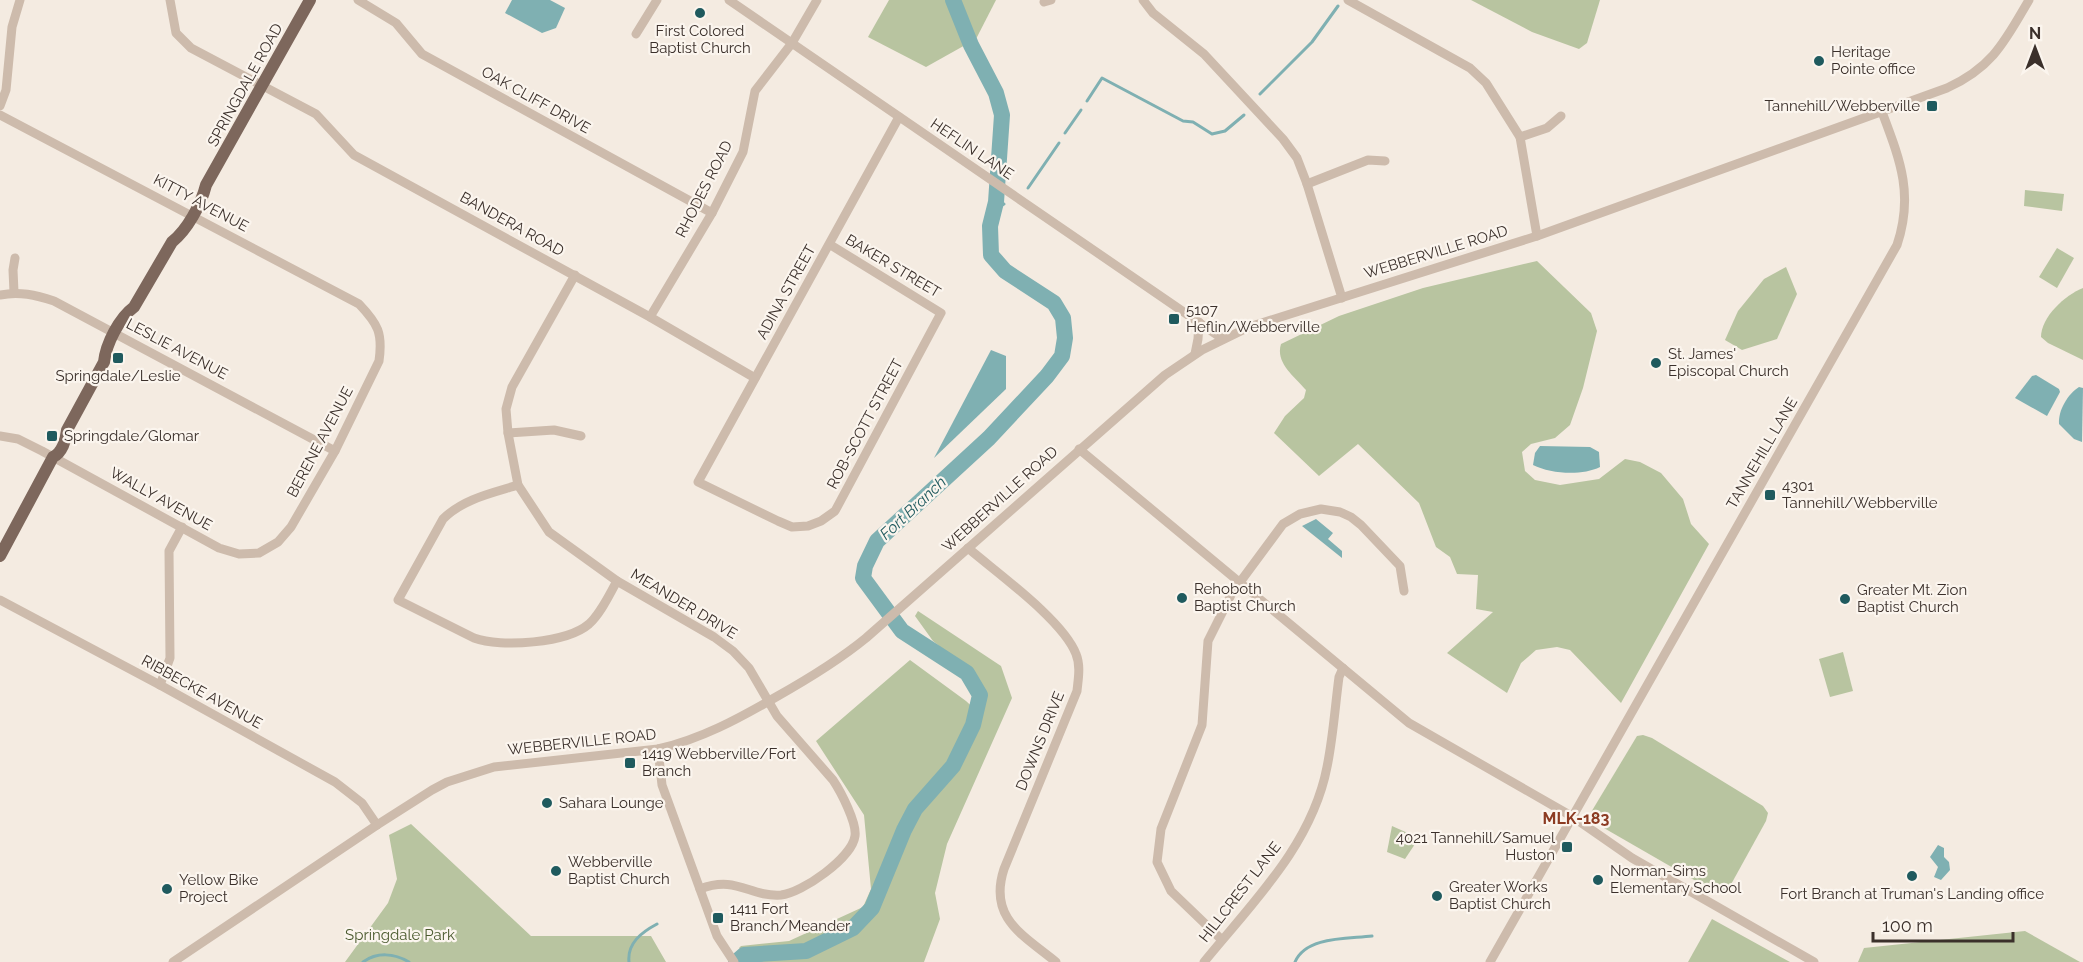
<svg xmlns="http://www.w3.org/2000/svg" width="2083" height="962" font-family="Raleway,sans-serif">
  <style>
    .green { fill: #b8c4a0 }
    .water { fill: #7fb0b2 }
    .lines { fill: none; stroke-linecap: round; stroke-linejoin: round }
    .stream { stroke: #7fb0b2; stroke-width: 3 }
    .river { stroke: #7fb0b2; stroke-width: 16 }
    .minor { stroke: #cdbbac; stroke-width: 9 }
    .major { stroke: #7d675c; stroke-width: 12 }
    .poi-dot { fill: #1f5a5e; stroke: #fbf5ee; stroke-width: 2 }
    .labels { text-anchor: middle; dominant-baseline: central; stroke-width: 4.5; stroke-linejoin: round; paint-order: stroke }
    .poi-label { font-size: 15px; fill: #3b302b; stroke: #fbf5ee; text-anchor: start }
    .street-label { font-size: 15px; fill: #3b302b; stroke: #fbf5ee }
    .park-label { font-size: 15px; fill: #4a5a2e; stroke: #fbf5ee }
    .water-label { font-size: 16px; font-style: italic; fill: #1f5a5e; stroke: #fbf5ee }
    .neighbourhood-label { font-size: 16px; font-weight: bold; fill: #8c3b22; stroke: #fbf5ee }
  </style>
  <rect width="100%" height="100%" fill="#f4ebe1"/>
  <!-- green -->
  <g class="green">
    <polygon points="889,0 996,0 976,39 926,67 868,37"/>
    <polygon points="1471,0 1600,0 1587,43 1579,49 1532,32"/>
    <polygon points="2025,190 2064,194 2062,211 2024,206"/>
    <polygon points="2057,248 2074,258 2057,288 2039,277"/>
    <path d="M1537,261l54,52 6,18 -14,57 -13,37 -15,13 -24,6 -9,8 3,19 10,9 25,5 39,-6 26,-20 15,3 21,11 22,26 8,25 18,20 -88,159 -51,-53 -13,-3 -21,3 -15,13 -14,30 -60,-40 46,-41 -17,-3 2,-34 -21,-1 -7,-17 -14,-10 -17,-44 -61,-59 -39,32 -45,-43 11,-17 19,-18 2,-8c-11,-13 -31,-27 -25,-46l58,-28 84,-28z"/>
    <polygon points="1786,267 1797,294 1777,339 1742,350 1725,340 1738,311 1764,279"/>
    <path d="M2083,288v72l-35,-17 -7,-6c0,-20 24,-42 42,-49z"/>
    <polygon points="918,611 1001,666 1012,698 947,844 935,893 940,919 924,962 750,962 739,948 741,946 789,941 863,907 871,889 864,815 816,741 910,660 966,701 980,714 984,694 972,673 933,641 915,616"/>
    <polygon points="1843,652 1853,691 1830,697 1819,659"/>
    <polygon points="1643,735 1652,738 1763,806 1768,813 1766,821 1729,888 1722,893 1715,892 1590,820 1590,814 1637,736"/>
    <polygon points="411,824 531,936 651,936 666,962 345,962 388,903 397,879 389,835"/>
    <polygon points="1392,826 1419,838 1405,859 1387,852"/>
    <polygon points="1712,919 1790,962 1688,962"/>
    <polygon points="2025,931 2080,962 1858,962 1864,948"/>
  </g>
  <!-- water -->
  <g class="water">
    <polygon points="512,0 550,0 565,8 556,28 542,33 505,13"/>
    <polygon points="991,350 1006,356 1006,389 934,458"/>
    <polygon points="2036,375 2059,389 2060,392 2047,416 2015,398 2032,376"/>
    <path d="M2079,387l4,1 -1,54 -8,-3 -15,-15c-1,-14 9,-30 20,-37z"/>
    <path d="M1540,446l50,1 9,5 1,15c-18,9 -49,7 -67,-2l2,-12z"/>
    <polygon points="1316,519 1333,533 1328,539 1342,551 1342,558 1302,526"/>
    <polygon points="1938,845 1944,848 1944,857 1949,862 1950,870 1941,880 1934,877 1938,867 1930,857"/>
  </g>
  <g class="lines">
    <!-- stream -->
    <g class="stream">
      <polyline points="1260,94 1312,42 1338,6"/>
      <polyline points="1087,101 1102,78 1183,121 1193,122 1212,134 1225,131 1244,115"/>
      <polyline points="1065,133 1081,110"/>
      <polyline points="1028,188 1059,143"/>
      <polyline points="994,210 1004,204"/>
      <path d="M363,962c14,-10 31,-9 46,0"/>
      <path d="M629,962c-2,-19 13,-30 28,-38"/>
      <path d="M1295,962c11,-26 53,-23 77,-26"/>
    </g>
    <!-- river -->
    <polyline class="river" points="736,962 744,955 806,951 853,928 872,908 904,830 915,809 953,766 973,725 980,695 967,673 902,631 863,578 865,566 877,541 989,438 1047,376 1062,356 1065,338 1063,318 1054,303 1005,271 991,255 990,226 996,202 1002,115 996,93 971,45 953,0"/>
    <!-- minor -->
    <g class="minor">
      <polyline points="170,0 176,33 191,48 316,114 354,155 650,317 755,378"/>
      <polyline points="358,0 396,23 422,54 712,213"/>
      <polyline points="729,0 1223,339"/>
      <polyline points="1143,0 1153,13 1204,54 1283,139 1297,158 1307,184 1342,298"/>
      <polyline points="1348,0 1470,68 1486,83 1520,137 1537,236"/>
      <polyline points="1044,2 1051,0"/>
      <polyline points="636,34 657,0"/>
      <polyline points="0,106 6,90 12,27 20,0"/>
      <path d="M0,115l359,189c19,20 24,29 20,57l-44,90 -44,76 -13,15 -19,11 -20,1 -20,-6 -177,-97 -24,-12 -18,-3"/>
      <polyline points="1520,137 1547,128 1561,116"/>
      <polyline points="1307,184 1368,160 1385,161"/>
      <polyline points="829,244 941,313 835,511 821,521 808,526 792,527 778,521 698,482 899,117"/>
      <path d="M575,275l-63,112 -6,22 2,24 10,52 31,47 68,49 97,56 19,14 16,17 28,48 56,64c8,12 24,43 22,56 -3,22 -53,57 -74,59 -32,2 -44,-20 -81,-6"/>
      <polyline points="14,292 13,270 15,258"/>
      <path d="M0,295c19,-4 36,0 54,6l281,150"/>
      <polyline points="650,317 712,213 743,152 755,91 792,43 817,0"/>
      <polyline points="1195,354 1198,339 1199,322"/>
      <polyline points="508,433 554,430 581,436"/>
      <polyline points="1079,449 1409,723 1573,817 1632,858 1814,962"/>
      <path d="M518,485c-26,8 -55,14 -75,34l-45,81 76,38c27,10 93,5 115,-14 12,-11 20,-29 28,-43"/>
      <path d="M968,548c29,25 95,72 108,106 5,12 2,26 1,37l-73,178c-16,49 19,66 52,93"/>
      <polyline points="0,600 160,685 335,782 362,803 377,825"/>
      <polyline points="160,685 170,658 169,551 182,527"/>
      <polyline points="658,749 662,785 717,936 734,962"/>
      <polyline points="1222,940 1171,891 1157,862 1161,829 1202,725 1208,641 1232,593 1283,524 1300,514 1321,509 1340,512 1351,517 1361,525 1400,566 1404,591"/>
      <path d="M173,962l204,-137 55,-35 15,-8 47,-15 164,-18c43,-10 80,-30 118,-52 32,-18 62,-36 90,-59l299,-263 37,-25 47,-23 288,-91 410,-148c46,-21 58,-47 82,-88"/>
      <path d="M1204,962c48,-59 108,-117 123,-195 6,-29 8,-60 12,-90l4,-9"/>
      <path d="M1490,962l407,-717c17,-51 3,-85 -15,-133"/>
    </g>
    <!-- major -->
    <path class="major" d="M0,556l53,-99c9,-4 13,-17 14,-27l37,-68c2,-18 15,-44 30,-55l38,-65c15,-12 29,-37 34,-57l104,-185"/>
  </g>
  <!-- markers -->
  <g class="poi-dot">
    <circle cx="700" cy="13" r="6"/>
    <circle cx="1819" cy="61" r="6"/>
    <rect x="1926" y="100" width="12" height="12" rx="3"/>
    <rect x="1168" y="313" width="12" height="12" rx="3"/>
    <rect x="112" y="352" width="12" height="12" rx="3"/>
    <circle cx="1656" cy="363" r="6"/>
    <rect x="46" y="430" width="12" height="12" rx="3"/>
    <rect x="1764" y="489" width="12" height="12" rx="3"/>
    <circle cx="1182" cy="598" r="6"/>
    <circle cx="1845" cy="599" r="6"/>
    <rect x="624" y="757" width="12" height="12" rx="3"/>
    <circle cx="547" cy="803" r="6"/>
    <rect x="1561" y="841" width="12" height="12" rx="3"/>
    <circle cx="556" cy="871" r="6"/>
    <circle cx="1912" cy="876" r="6"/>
    <circle cx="1598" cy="880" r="6"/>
    <circle cx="167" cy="889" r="6"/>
    <circle cx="1437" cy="896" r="6"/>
    <rect x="712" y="912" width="12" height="12" rx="3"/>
  </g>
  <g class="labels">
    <!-- poi labels -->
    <g class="poi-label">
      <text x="700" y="31" text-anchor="middle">First Colored<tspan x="700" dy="17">Baptist Church</tspan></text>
      <text x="1831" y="52">Heritage<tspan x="1831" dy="17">Pointe office</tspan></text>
      <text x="1920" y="106" text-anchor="end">Tannehill/Webberville</text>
      <text x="1186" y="310">5107<tspan x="1186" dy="17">Heflin/Webberville</tspan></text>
      <text x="1668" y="354">St. James'<tspan x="1668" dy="17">Episcopal Church</tspan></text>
      <text x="118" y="376" text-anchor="middle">Springdale/Leslie</text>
      <text x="64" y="436">Springdale/Glomar</text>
      <text x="1782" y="486">4301<tspan x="1782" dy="17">Tannehill/Webberville</tspan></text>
      <text x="1194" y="589">Rehoboth<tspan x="1194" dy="17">Baptist Church</tspan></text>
      <text x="1857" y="590">Greater Mt. Zion<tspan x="1857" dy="17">Baptist Church</tspan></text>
      <text x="642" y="754">1419 Webberville/Fort<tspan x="642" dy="17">Branch</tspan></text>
      <text x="559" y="803">Sahara Lounge</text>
      <text x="1555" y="838" text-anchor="end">4021 Tannehill/Samuel<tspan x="1555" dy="17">Huston</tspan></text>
      <text x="568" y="862">Webberville<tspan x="568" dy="17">Baptist Church</tspan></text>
      <text x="1610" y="871">Norman-Sims<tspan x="1610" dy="17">Elementary School</tspan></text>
      <text x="179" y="880">Yellow Bike<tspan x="179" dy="17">Project</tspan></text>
      <text x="1449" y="887">Greater Works<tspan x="1449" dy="17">Baptist Church</tspan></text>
      <text x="1912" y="894" text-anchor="middle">Fort Branch at Truman's Landing office</text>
      <text x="730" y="909">1411 Fort<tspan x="730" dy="17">Branch/Meander</tspan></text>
    </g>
    <!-- street labels -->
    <g class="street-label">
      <text transform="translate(245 85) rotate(-61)">SPRINGDALE ROAD</text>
      <text transform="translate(536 100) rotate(29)">OAK CLIFF DRIVE</text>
      <text transform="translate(972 149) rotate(34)">HEFLIN LANE</text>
      <text transform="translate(704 189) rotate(-63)">RHODES ROAD</text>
      <text transform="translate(201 203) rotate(28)">KITTY AVENUE</text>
      <text transform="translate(512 224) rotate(29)">BANDERA ROAD</text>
      <text transform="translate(1436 252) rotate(-17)">WEBBERVILLE ROAD</text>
      <text transform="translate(893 266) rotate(31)">BAKER STREET</text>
      <text transform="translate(786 292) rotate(-61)">ADINA STREET</text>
      <text transform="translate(177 349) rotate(28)">LESLIE AVENUE</text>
      <text transform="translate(865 424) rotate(-62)">ROB-SCOTT STREET</text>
      <text transform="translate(320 442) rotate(-62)">BERENE AVENUE</text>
      <text transform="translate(1762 453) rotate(-60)">TANNEHILL LANE</text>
      <text transform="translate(161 499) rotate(29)">WALLY AVENUE</text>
      <text transform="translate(1000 499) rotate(-42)">WEBBERVILLE ROAD</text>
      <text transform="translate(684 604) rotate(31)">MEANDER DRIVE</text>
      <text transform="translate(202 692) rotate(29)">RIBBECKE AVENUE</text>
      <text transform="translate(1040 741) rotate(-68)">DOWNS DRIVE</text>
      <text transform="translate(582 742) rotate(-6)">WEBBERVILLE ROAD</text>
      <text transform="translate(1240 892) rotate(-52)">HILLCREST LANE</text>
    </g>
    <!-- park labels -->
    <g class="park-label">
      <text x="400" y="935">Springdale Park</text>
    </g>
    <!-- water labels -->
    <g class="water-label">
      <text transform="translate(913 508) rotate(-43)">Fort Branch</text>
    </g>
    <!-- neighbourhood labels -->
    <g class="neighbourhood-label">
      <text x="1576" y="818">MLK-183</text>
    </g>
  </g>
  <!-- north arrow -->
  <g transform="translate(2035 48)" stroke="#fbf5ee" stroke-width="4.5" paint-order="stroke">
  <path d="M0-4.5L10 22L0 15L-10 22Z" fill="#3b302b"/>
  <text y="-9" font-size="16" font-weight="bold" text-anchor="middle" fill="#3b302b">N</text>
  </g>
  <!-- scale -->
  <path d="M1873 932v9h140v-9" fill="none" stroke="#3b302b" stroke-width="3"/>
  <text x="1882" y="932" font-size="18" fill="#3b302b" stroke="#fbf5ee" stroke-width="4.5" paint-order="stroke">100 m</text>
</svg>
